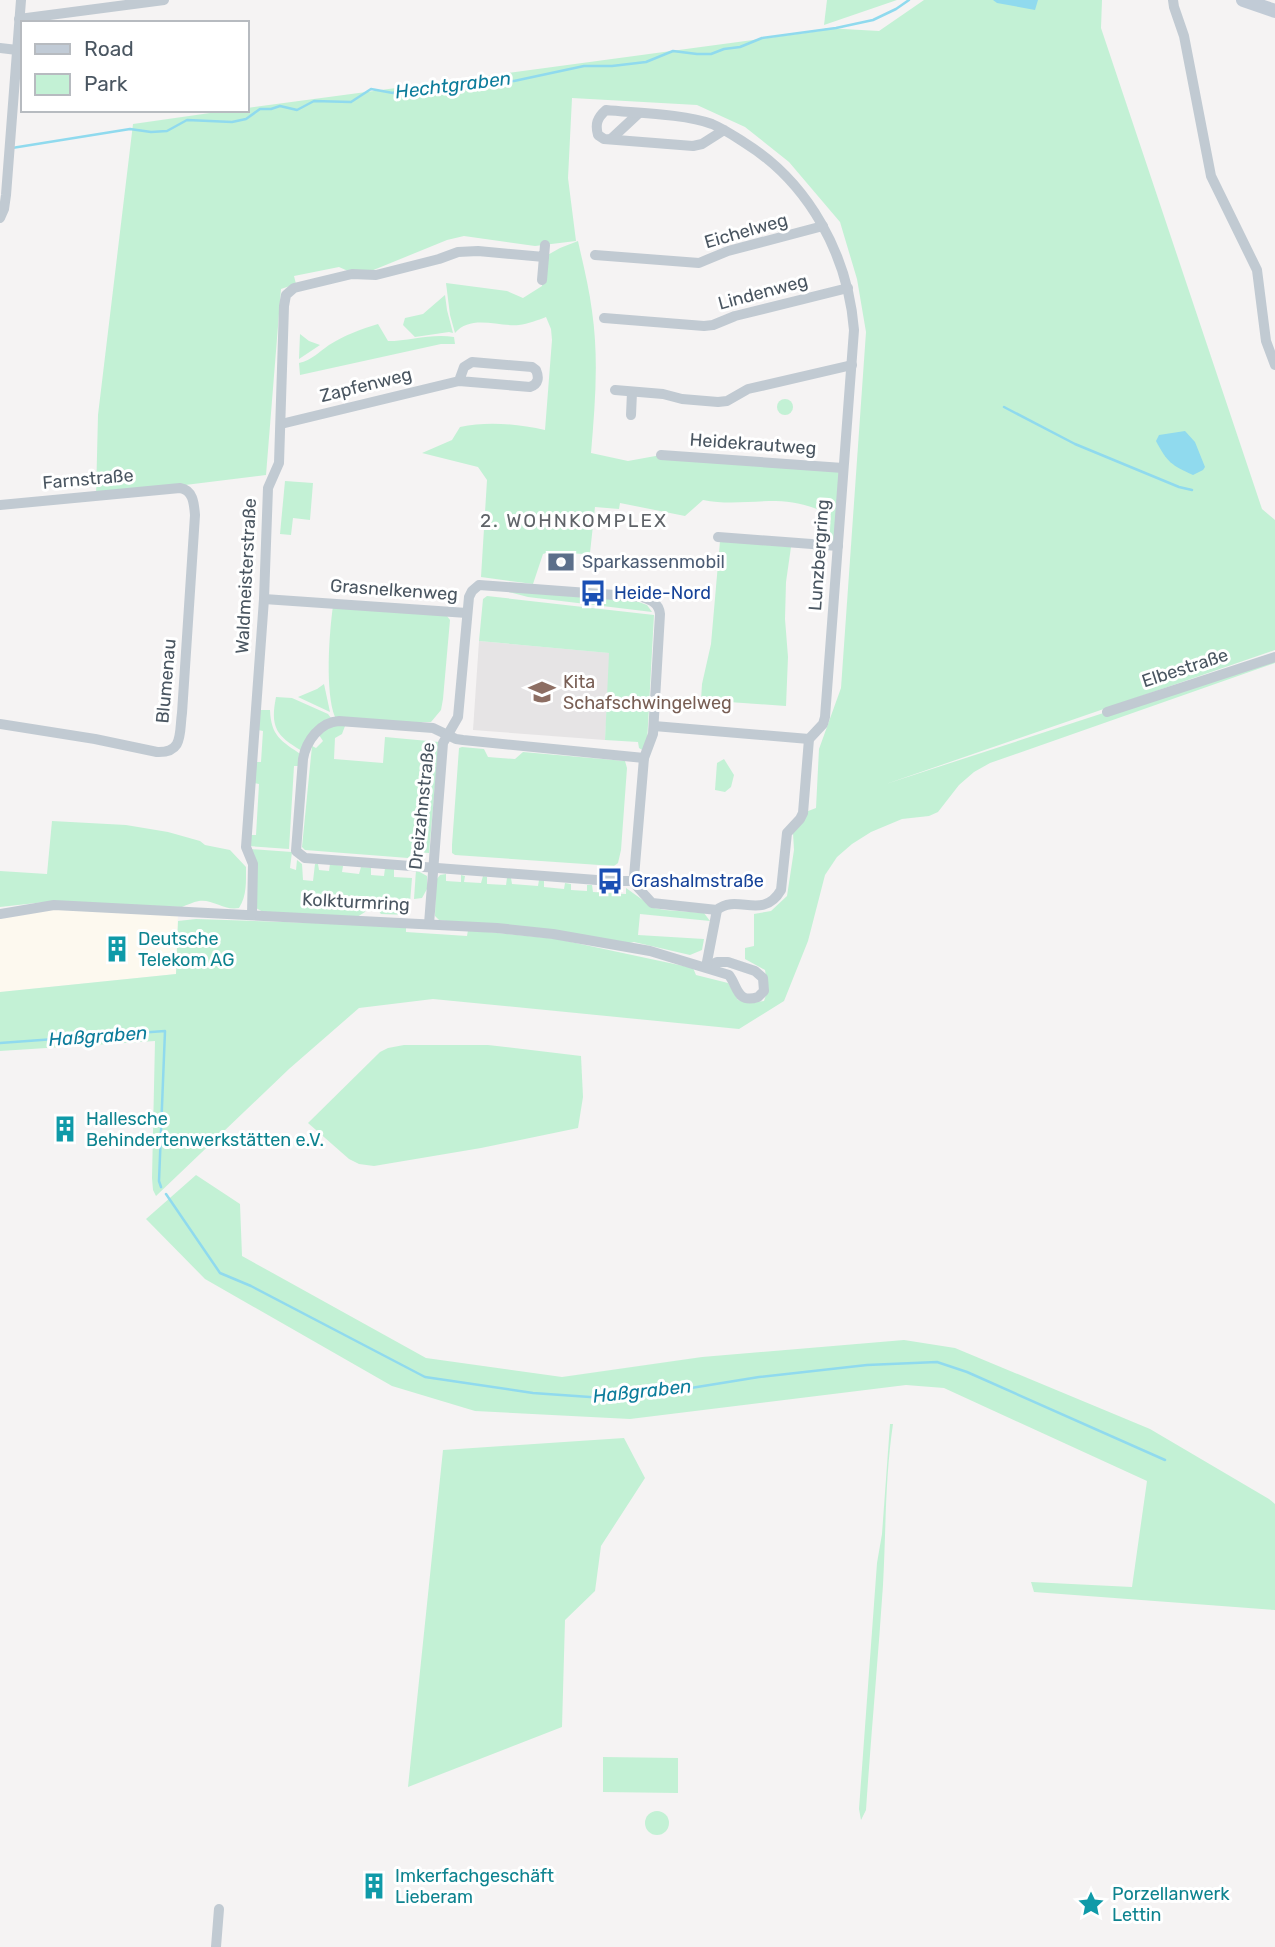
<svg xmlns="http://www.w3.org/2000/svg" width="1275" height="1947" font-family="Rubik,sans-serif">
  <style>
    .commercial { fill: #fdf9ef }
    .education { fill: #e6e4e5 }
    .green { fill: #c3f1d5 }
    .water { fill: #90daee }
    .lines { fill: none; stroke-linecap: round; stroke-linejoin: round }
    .stream { stroke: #90daee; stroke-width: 2.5 }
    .minor { stroke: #c1cad2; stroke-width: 10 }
    .secondary { stroke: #c1cbd6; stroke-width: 14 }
    .labels { text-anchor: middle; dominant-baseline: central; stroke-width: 6; stroke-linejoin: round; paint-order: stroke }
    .street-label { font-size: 18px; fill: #4a5661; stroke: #fff }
    .service-label { font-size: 18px; fill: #4e5e75; stroke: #fff; text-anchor: start }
    .transit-label { font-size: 18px; fill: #164399; stroke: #fff; text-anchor: start }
    .education-label { font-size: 18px; fill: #785e54; stroke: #fff; text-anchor: start }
    .culture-label { font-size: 18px; fill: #0d838f; stroke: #fff; text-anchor: start }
    .water-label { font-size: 19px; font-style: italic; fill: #0c7c9b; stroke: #fff }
    .neighbourhood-label { font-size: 19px; letter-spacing: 2px; fill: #5f6368; stroke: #fff }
  </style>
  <rect width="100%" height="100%" fill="#f5f3f3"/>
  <!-- commercial -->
  <polygon class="commercial" points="54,906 178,912 176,974 0,992 0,914"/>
  <!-- education -->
  <polygon class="education" points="479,641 610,653 605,740 473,730"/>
  <!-- green -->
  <g class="green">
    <polygon points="827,0 897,0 824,25"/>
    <polygon points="924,0 1102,0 1101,28 1262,509 1275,520 1275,650 886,784 1275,657 1275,663 990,763 974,772 959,785 938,812 929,816 902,819 871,832 852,844 837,857 825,875 808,941 784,1001 739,1029 433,999 359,1008 289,1069 156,1196 153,1190 152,1178 155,1041 0,1051 0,992 176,974 178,921 196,919 406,926 406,932 467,936 468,930 557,939 693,968 696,975 728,983 738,1000 751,1003 764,1001 768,989 765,970 745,959 745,948 754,946 754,914 771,911 787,896 794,850 793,833 803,813 816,808 819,749 841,688 866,332 857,279 840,222 789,162 745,127 697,105 572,98 568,178 576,241 535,246 464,236 447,240 371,271 348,271 339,267 294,276 296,284 281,289 266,475 96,496 98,415 133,124 231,110 247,110 247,108 820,31 826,28 879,31"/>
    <path d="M578,241c5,23 11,46 14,70 7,48 3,94 -1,142l37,8 33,-6 182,13 -5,78h-9l2,-31c-17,-8 -36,-14 -55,-14 -25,0 -48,4 -73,-1l-18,16 -65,-13 -1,6 -24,-2 -6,55 -5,-1v-7l-35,-2 -6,2 -10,30 -52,-7 6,-97 -9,-13 -56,-14 30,-13 8,-13c28,-6 57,-3 85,3l7,-90 -1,-11 -5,-12c-8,3 -18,7 -27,8 -21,2 -48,-11 -64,8l-5,-18 -4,-32 61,8 16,7 19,-12 2,-29 16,-9z"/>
    <polygon points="445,295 447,310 453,333 449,332 415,337 403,325 405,318 423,314"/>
    <path d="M378,324l10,17c21,0 45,-8 66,-4l1,7h-14l-141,31 -1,-12c13,-3 20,-11 30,-18 16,-10 32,-16 49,-21z"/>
    <polygon points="300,334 309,341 320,345 299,359"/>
    <circle cx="785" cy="407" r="8"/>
    <polygon points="285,481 313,483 310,520 293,518 291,535 280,534"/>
    <polygon points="720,541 791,547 786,582 785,619 788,657 786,706 701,700 702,684 711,644"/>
    <polygon points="505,591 636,601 647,605 652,612 528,597"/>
    <polygon points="487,596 654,615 647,743 644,751 639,748 638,742 605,740 609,653 479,641 483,599"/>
    <path d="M333,606l114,10 3,4 -7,79 -2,11 -10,12h-9l-1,2 -86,-7c-10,-25 -6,-83 -2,-111z"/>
    <polygon points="324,684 330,712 298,697 317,689"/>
    <path d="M276,697l16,1 36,16 3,4 -29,33c-26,-15 -32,-24 -26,-54z"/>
    <path d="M259,710h11c1,26 11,31 32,45l-2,11h-6l-5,83 -40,-3 1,-11h6l3,-51 -5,-1 2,-21h5l2,-31 -5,-1z"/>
    <polygon points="330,725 345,726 342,734 335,738 334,759 383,763 385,737 439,742 429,853 416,852 408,858 305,850 302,847 312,746 316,748 323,741 319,735"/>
    <polygon points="462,747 484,749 488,757 515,759 523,752 625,761 627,768 621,850 618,863 614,866 455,855 452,853 452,845 459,748"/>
    <polygon points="724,759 734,775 731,787 725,792 715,790 717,763"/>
    <path d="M52,821l74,4 42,7 32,9 5,4 25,5 16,17c0,14 1,29 -7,41 -15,3 -26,-9 -40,-7 -6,1 -12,4 -17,6l-137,-5 -45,5v-36l47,3z"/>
    <polygon points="250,849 292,852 290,868 296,870 297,860 302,864 303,880 313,881 315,864 318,864 319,870 329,871 330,864 343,866 342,872 359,874 361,867 371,868 371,875 384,876 385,868 394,869 394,877 412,878 409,915 381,914 376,908 375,903 368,902 365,912 357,917 263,912 256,908"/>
    <polygon points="416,870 427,876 427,889 422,898 414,899"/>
    <polygon points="446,874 446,881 461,882 461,875 465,876 464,882 481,883 483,876 487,877 487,884 506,885 507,878 511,878 512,884 538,886 539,880 544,880 544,887 564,889 565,883 571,884 571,890 587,891 587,885 592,885 593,892 626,894 626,888 654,908 665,910 704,913 710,921 640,914 638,935 704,939 702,950 690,955 634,942 625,944 439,920 435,916 436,880 440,875"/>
    <polygon points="404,1045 488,1045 581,1056 583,1097 578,1128 481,1148 374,1166 359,1164 349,1159 308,1123 380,1052 388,1048"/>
    <polygon points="196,1175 240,1204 242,1256 426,1358 562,1377 702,1357 904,1340 955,1348 1150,1429 1269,1499 1275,1504 1275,1610 1034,1592 1031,1582 1132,1587 1147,1481 944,1388 906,1385 630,1419 475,1411 392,1386 205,1279 146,1219"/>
    <path d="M890,1424h3c-8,54 -7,107 -10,161 -5,75 -12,150 -17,225l-5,10 -2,-11 18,-246 5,-29z"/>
    <polygon points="624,1438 645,1478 601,1546 595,1591 565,1620 562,1727 408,1787 443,1450"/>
    <polygon points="603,1757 678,1758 678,1793 603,1792"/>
    <circle cx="657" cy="1823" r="12"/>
  </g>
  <!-- water -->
  <g class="water">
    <polygon points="993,0 1038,0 1035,10 997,3"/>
    <path d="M1185,431l10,11 10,25 -2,3 -10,5c-22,-10 -26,-13 -37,-34l3,-6z"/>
  </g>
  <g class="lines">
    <!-- stream -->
    <g class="stream">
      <polyline points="12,148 130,129 151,132 167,131 187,120 232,122 246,119 260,109 271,109 280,106 297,110 314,101 351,102 371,89 393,93 409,88 431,89 439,83 451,87 462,87 478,81 514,81 584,66 612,66 646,62 673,51 697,54 711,54 724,49 740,47 762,38 836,28 873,20 896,9 909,0"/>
      <polyline points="1004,407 1075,444 1179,487 1192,490"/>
      <polyline points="0,1043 165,1031 159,1181 161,1187"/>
      <polyline points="166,1194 220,1273 251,1286 425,1377 533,1393 604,1398 660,1393 759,1377 867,1365 937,1362 967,1372 1165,1460"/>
    </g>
    <!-- minor -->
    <g class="minor">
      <polyline points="1173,0 1174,7 1184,36 1211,176 1257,270 1266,341 1275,365"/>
      <polyline points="19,19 164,0"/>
      <polyline points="0,48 17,50"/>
      <polyline points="611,139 639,113"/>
      <polyline points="0,218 4,209 6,195 21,0"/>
      <polyline points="595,255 699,263 728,251 823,226"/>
      <polyline points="542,280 544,257"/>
      <polyline points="604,318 704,326 713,325 735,316 848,288"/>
      <polyline points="615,390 663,394 682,399 718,402 727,401 748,389 852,365"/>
      <polyline points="631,415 632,392"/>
      <path d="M281,424l178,-43 71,6c9,-3 9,-10 6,-17l-4,-3 -60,-5 -8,5 -5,14"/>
      <polyline points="661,455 843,468"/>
      <path d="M0,505l180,-17c13,2 14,15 15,27l-13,198c-3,20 2,40 -25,39l-62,-13 -95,-15"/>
      <polyline points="718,537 838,546"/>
      <polyline points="264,599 467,613"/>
      <polyline points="1107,712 1275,657"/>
      <polyline points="654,726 809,739"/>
      <path d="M632,881h-22l-305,-23 -9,-7 7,-92c3,-18 17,-37 36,-38l94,7 23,11 7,1 181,18"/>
      <polyline points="632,881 652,903 717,910"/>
      <path d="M0,914l54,-9 443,23 56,6 97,17 79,24c9,12 8,29 29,22l6,-6 -1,-13 -8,-7 -27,-9h-11l-11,5"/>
      <polyline points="252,915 253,864 246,847 264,599 268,488 279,463 284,306 286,295 294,288 352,274 376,275 439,259 458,252 478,251 544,257 545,245"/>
      <path d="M429,924l14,-181 15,-26 11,-120 3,-6 7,-6 163,12c9,3 17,6 18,17l-7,120 -9,24 -10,119 -2,4"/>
      <path d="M706,967l11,-57c20,-17 46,11 64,-20l6,-57 13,-14 3,-6 6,-74 14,-15 2,-7 29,-387c-6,-75 -45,-147 -109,-187 -11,-7 -21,-14 -33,-19 -27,-10 -76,-11 -106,-14 -9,8 -11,14 -8,25l6,4 89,7 9,-2 22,-14"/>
      <polyline points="216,1947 219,1909"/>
    </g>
    <!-- secondary -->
    <polyline class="secondary" points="1243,0 1275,11"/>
  </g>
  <!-- icons -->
  <defs>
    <g id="bank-bare" transform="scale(2.1)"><path d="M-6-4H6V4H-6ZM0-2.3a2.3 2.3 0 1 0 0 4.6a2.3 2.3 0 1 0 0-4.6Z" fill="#5c6f8a" stroke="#fff" stroke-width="2.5" paint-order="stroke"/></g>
    <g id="bus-bare" transform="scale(2.1)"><path d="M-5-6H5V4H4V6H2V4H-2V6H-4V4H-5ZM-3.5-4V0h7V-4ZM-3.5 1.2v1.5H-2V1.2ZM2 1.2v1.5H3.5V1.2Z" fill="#1a4fb4" stroke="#fff" stroke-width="2.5" paint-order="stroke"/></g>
    <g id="school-bare" transform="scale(2.1)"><path d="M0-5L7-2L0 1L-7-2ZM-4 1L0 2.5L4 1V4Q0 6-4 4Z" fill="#8d6e63" stroke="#fff" stroke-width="2.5" paint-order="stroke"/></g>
    <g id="building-bare" transform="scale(2.1)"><path d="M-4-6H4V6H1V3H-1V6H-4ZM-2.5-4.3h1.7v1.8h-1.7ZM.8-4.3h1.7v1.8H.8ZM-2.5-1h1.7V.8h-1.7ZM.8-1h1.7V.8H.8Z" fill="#0f9aa8" stroke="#fff" stroke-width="2.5" paint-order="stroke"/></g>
    <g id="sight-bare" transform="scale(2.1)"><path d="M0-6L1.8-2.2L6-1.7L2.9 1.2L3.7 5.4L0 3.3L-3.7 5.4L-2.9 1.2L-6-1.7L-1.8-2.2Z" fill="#0f9aa8" stroke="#fff" stroke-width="2.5" paint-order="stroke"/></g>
  </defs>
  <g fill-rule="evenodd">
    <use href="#bank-bare" x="561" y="562"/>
    <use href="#bus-bare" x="593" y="593"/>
    <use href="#school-bare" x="542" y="692"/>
    <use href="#bus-bare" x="610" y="881"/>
    <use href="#building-bare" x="117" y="949"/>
    <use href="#building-bare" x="65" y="1129"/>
    <use href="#building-bare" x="374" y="1886"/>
    <use href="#sight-bare" x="1091" y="1904"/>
  </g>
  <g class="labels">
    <!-- street labels -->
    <g class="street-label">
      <text transform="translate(746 231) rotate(-16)">Eichelweg</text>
      <text transform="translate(763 292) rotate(-15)">Lindenweg</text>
      <text transform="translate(366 385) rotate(-14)">Zapfenweg</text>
      <text transform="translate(753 444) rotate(4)">Heidekrautweg</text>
      <text transform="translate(88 479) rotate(-5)">Farnstraße</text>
      <text transform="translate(819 555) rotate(-86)">Lunzbergring</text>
      <text transform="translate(246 576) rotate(-87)">Waldmeisterstraße</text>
      <text transform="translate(394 590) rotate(4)">Grasnelkenweg</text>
      <text transform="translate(1185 668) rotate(-18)">Elbestraße</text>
      <text transform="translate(166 681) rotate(-85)">Blumenau</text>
      <text transform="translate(422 806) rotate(-84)">Dreizahnstraße</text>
      <text transform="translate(356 902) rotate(3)">Kolkturmring</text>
    </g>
    <!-- service labels -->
    <g class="service-label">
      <text x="582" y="562">Sparkassenmobil</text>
    </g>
    <!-- transit labels -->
    <g class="transit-label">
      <text x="614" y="593">Heide-Nord</text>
      <text x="631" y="881">Grashalmstraße</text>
    </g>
    <!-- education labels -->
    <g class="education-label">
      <text x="563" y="682">Kita<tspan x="563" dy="21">Schafschwingelweg</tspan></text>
    </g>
    <!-- culture labels -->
    <g class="culture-label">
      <text x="138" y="939">Deutsche<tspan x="138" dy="21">Telekom AG</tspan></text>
      <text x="86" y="1119">Hallesche<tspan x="86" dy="21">Behindertenwerkstätten e.V.</tspan></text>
      <text x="395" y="1876">Imkerfachgeschäft<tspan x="395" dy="21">Lieberam</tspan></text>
      <text x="1112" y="1894">Porzellanwerk<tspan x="1112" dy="21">Lettin</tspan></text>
    </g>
    <!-- water labels -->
    <g class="water-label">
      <text transform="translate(453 85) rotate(-7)">Hechtgraben</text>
      <text transform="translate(98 1036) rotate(-4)">Haßgraben</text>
      <text transform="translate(642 1391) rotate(-6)">Haßgraben</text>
    </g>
    <!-- neighbourhood labels -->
    <g class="neighbourhood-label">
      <text x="574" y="520">2. WOHNKOMPLEX</text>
    </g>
  </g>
  <!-- legend -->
  <rect x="21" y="21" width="228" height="91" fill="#ffffff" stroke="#b7bbc0" stroke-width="2"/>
  <rect x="35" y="44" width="35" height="10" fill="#c1cbd6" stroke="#b7bbc0" stroke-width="2"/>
  <text x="84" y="56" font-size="21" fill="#4a5661">Road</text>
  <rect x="35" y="74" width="35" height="21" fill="#c3f1d5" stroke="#b7bbc0" stroke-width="2"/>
  <text x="84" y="91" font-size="21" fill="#4a5661">Park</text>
</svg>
